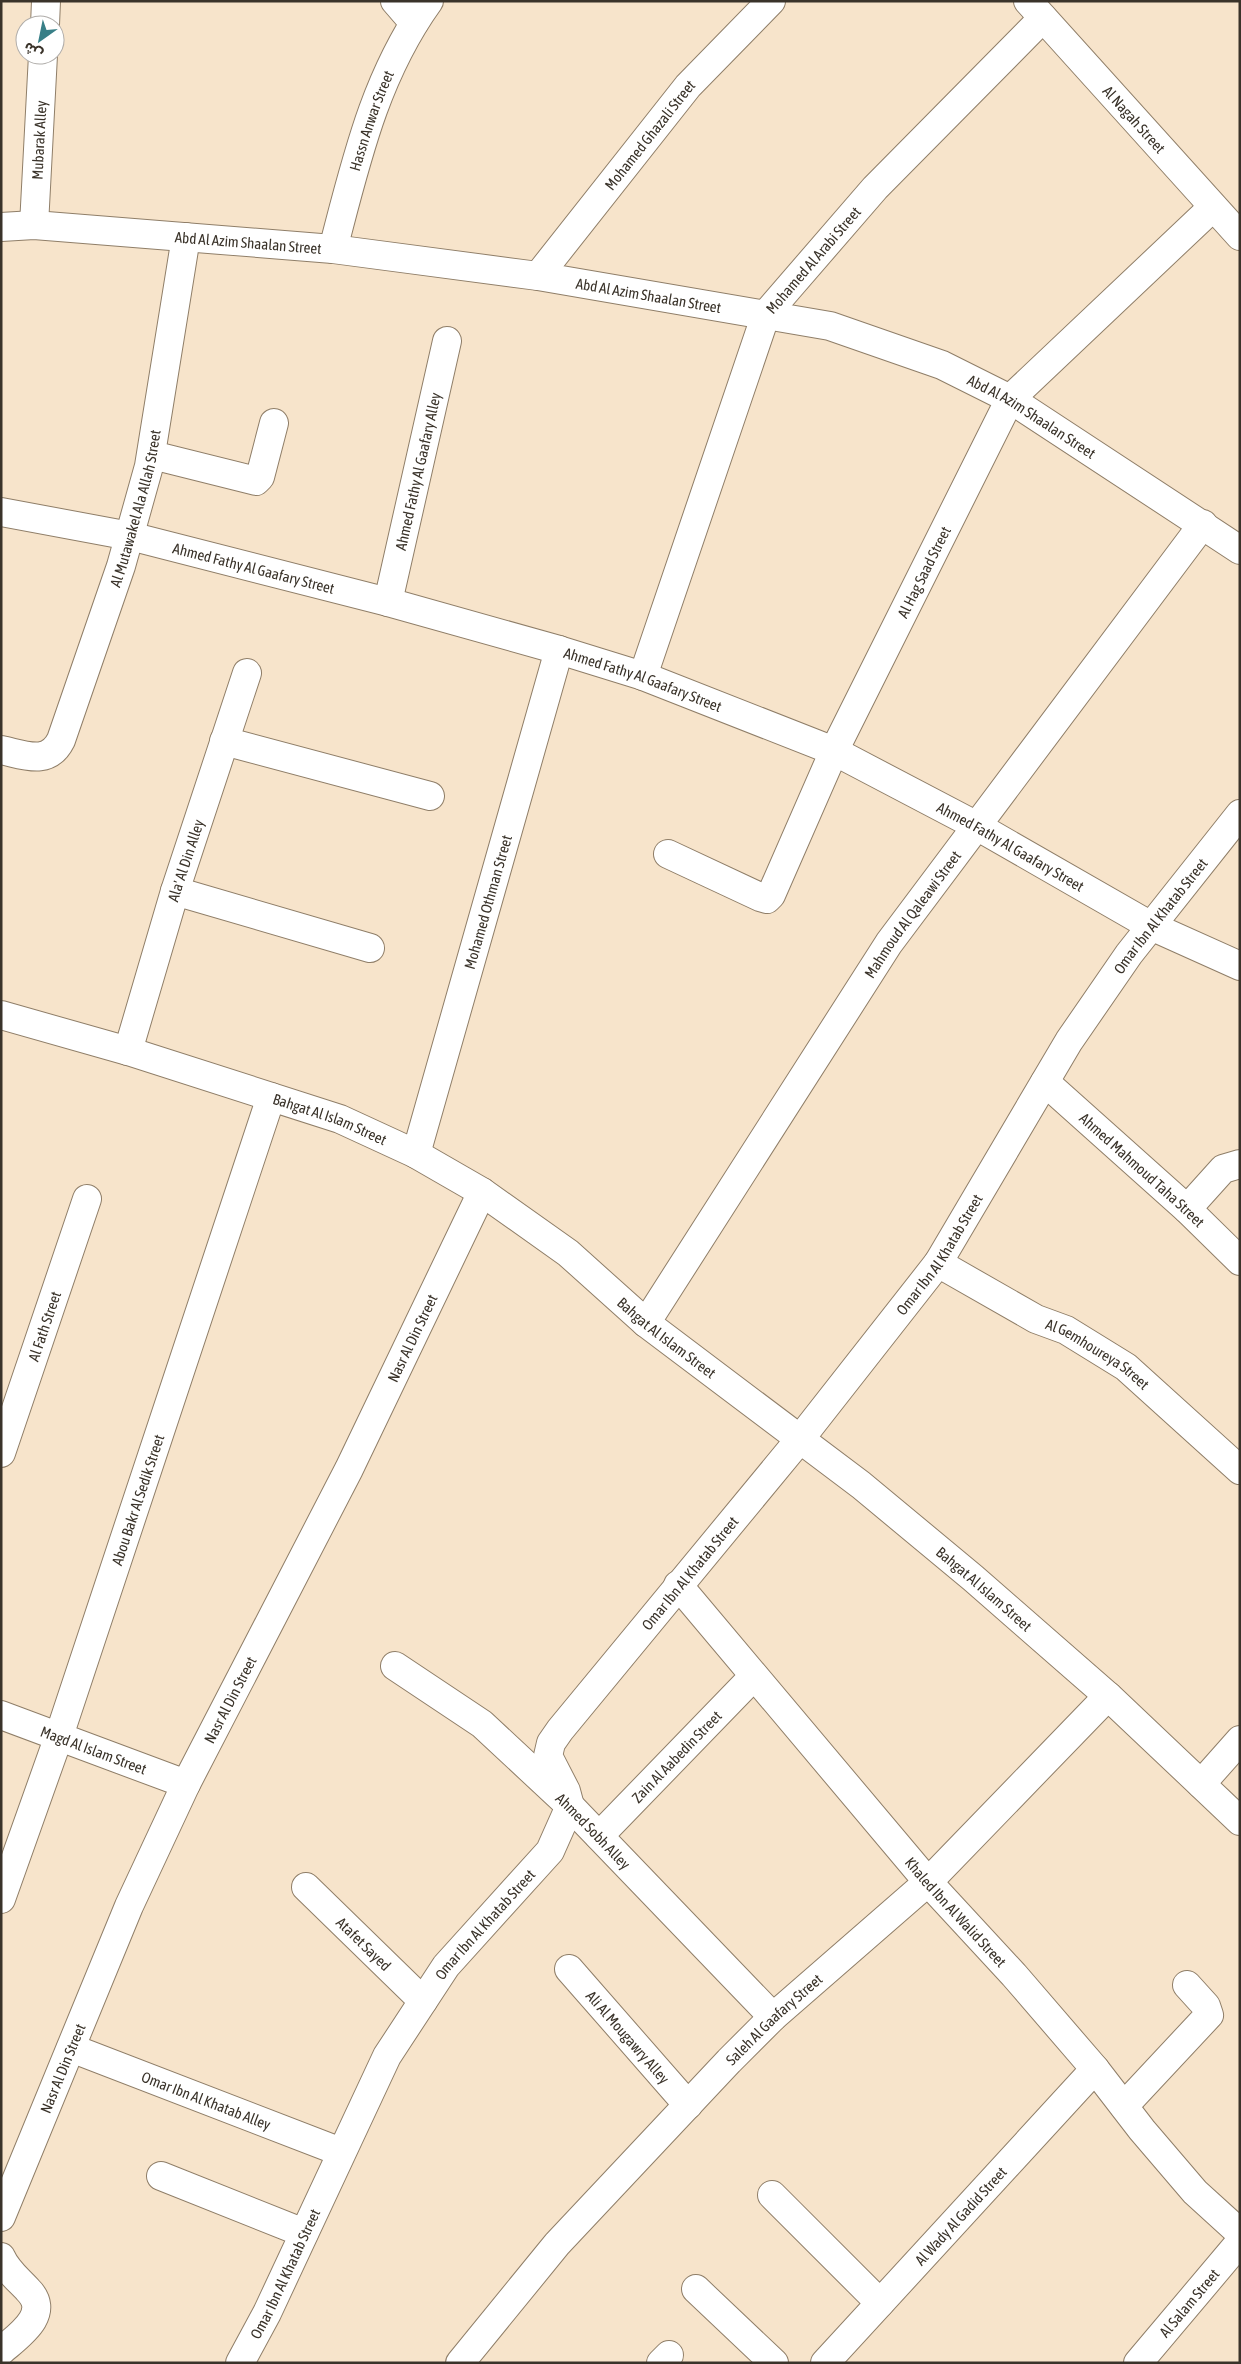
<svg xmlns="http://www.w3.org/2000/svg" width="1241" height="2364" font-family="'Asap Condensed','Noto Sans Arabic',sans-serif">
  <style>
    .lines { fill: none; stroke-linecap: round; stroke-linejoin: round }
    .street-casing { stroke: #8f7e68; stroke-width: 30 }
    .secondary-casing { stroke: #8f7e68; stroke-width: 30 }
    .street { stroke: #fff; stroke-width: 28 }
    .secondary { stroke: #fff; stroke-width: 28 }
    .labels { text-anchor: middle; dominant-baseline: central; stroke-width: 4; stroke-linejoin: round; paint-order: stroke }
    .street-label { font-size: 15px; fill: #3a332a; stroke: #fff }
  </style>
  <rect width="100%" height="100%" fill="#f7e4cb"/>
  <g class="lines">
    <!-- street casing -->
    <g class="street-casing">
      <g id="street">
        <polyline points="395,1 414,23"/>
        <polyline points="45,25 46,1"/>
        <path id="s1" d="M34,225l9,-170"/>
        <path id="s2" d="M1,227l33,-2 299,24 205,27 292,50 112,39 68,34 230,151"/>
        <path id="s3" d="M333,249c23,-88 42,-173 96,-248"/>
        <path id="s4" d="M538,276l150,-190 83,-85"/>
        <polyline points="152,455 256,481 260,477 274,423"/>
        <path id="s5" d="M1,512l129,24 258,66 171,48 84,26 191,75 141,74 176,101 89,40"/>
        <path id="s6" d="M388,602l59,-261"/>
        <path id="s7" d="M643,676l123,-362 109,-126 168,-170"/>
        <polyline points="224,741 430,796"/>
        <path id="s8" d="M1,750c24,5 47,16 60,-10l60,-174 28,-100 37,-229"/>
        <path id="s9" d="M668,854l92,43 7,2 4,-4 63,-144 176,-352 203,-192"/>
        <polyline points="175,891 370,948"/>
        <path id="s10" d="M1,1015l127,36 212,68 76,35 66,38 86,61 78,70 215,162 112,93 135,118 132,125"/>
        <path id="s11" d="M128,1051l47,-160 72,-218"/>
        <path id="s12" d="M1045,1082l142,127 53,52"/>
        <path id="s13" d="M416,1154l143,-504"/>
        <polyline points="1187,1209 1223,1169 1240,1164"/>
        <path id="s14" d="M938,1263l98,56 30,11 60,37 114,103"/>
        <path id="s15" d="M646,1323l243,-380 314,-419"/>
        <path id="s16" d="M1,1453l86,-254"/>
        <path id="s17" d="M678,1585l250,297 86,93 81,94 47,61 53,62 45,41"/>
        <path id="s18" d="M395,1666l87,58 88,82 203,211"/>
        <path id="s19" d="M1,1715l185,69"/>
        <polyline points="1201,1784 1240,1740"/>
        <path id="s20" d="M599,1836l155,-160"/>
        <path id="s21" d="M306,1887l117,114"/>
        <path id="s22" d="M1,1899l58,-163 212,-639"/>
        <path id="s23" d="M569,1969l119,136"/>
        <path id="s24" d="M71,2048l270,104"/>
        <polyline points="1124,2106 1209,2015 1206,2006 1187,1985"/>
        <polyline points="161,2176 304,2233"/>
        <polyline points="772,2195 880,2303"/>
        <path id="s25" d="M1,2217l128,-311 57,-122 163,-315 133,-277"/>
        <path d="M1,2257c6,14 17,22 27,33 24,24 -10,46 -27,61"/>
        <polyline points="696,2289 774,2363"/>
        <path id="s26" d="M240,2363l27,-50 120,-257 59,-90 104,-115 20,-45 -4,-15 -18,-35 3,-13 9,-13 240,-291 138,-176 131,-222 60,-87 111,-140"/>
        <path id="s27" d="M460,2363l97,-119 172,-183 44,-44 155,-135 180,-186"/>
        <polyline points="661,2363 669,2355"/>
        <path id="s28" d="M825,2363l270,-294"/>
        <path id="s29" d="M1138,2363l102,-121"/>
      </g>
    </g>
    <!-- secondary casing -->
    <g class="secondary-casing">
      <g id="secondary">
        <path id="s30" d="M1028,1l212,235"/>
      </g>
    </g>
    <!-- street -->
    <use href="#street" class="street"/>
    <!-- secondary -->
    <use href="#secondary" class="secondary"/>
  </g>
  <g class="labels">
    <!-- street labels -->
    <g class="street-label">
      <text stroke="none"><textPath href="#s30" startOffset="159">Al Nagah Street</textPath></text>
      <text stroke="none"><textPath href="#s3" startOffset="134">Hassn Anwar Street</textPath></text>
      <text stroke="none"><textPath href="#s4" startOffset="180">Mohamed Ghazali Street</textPath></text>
      <text stroke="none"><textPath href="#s1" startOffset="85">Mubarak Alley</textPath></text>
      <text stroke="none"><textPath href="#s2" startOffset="248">Abd Al Azim Shaalan Street</textPath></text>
      <text stroke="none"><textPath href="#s7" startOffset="454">Mohamed Al Arabi Street</textPath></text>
      <text stroke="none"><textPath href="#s2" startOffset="652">Abd Al Azim Shaalan Street</textPath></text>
      <text stroke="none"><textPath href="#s2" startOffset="1058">Abd Al Azim Shaalan Street</textPath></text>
      <text stroke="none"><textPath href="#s6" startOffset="134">Ahmed Fathy Al Gaafary Alley</textPath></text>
      <text stroke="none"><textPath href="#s8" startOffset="311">Al Mutawakel Ala Allah Street</textPath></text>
      <text stroke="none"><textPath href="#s5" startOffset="259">Ahmed Fathy Al Gaafary Street</textPath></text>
      <text stroke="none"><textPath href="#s9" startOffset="472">Al Hag Saad Street</textPath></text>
      <text stroke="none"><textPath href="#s5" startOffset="664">Ahmed Fathy Al Gaafary Street</textPath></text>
      <text stroke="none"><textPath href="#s5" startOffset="1069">Ahmed Fathy Al Gaafary Street</textPath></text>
      <text stroke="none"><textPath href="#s11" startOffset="199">Ala' Al Din Alley</textPath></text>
      <text stroke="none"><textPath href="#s13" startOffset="262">Mohamed Othman Street</textPath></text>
      <text stroke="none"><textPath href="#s15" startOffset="488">Mahmoud Al Qaleawi Street</textPath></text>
      <text stroke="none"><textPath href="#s26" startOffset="1750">Omar Ibn Al Khatab Street</textPath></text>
      <text stroke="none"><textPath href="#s10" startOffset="345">Bahgat Al Islam Street</textPath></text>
      <text stroke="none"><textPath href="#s12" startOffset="131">Ahmed Mahmoud Taha Street</textPath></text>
      <text stroke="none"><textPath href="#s26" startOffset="1345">Omar Ibn Al Khatab Street</textPath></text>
      <text stroke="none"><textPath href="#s16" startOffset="134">Al Fath Street</textPath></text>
      <text stroke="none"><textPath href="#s25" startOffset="971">Nasr Al Din Street</textPath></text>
      <text stroke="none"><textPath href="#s10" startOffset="750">Bahgat Al Islam Street</textPath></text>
      <text stroke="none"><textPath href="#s14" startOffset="184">Al Gemhoureya Street</textPath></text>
      <text stroke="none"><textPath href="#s22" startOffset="422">Abou Bakr Al Sedik Street</textPath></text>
      <text stroke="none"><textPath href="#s26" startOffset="940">Omar Ibn Al Khatab Street</textPath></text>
      <text stroke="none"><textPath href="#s10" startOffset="1155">Bahgat Al Islam Street</textPath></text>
      <text stroke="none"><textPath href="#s25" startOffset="566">Nasr Al Din Street</textPath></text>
      <text stroke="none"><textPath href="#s19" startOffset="99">Magd Al Islam Street</textPath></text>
      <text stroke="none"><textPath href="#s20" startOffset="111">Zain Al Aabedin Street</textPath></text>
      <text stroke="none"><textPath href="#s18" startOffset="259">Ahmed Sobh Alley</textPath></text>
      <text stroke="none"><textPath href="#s17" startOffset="429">Khaled Ibn Al Walid Street</textPath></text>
      <text stroke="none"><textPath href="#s26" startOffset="505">Omar Ibn Al Khatab Street</textPath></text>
      <text stroke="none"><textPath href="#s21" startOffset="81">Atafet Sayed</textPath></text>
      <text stroke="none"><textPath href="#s27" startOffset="466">Saleh Al Gaafary Street</textPath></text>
      <text stroke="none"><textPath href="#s23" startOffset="90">Ali Al Mougawry Alley</textPath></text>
      <text stroke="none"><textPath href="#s25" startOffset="161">Nasr Al Din Street</textPath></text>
      <text stroke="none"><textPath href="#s24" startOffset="145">Omar Ibn Al Khatab Alley</textPath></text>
      <text stroke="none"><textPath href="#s28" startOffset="200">Al Wady Al Gadid Street</textPath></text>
      <text stroke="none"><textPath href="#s26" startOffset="100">Omar Ibn Al Khatab Street</textPath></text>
      <text stroke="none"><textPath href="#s29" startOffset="79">Al Salam Street</textPath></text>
    </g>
  </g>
  <!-- border -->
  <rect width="1241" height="2364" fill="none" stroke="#3a332a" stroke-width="5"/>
  <!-- north arrow -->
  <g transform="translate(40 40) rotate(213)"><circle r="24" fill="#ffffff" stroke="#b0adaa"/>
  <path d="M0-4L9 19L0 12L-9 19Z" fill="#387f87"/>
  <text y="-8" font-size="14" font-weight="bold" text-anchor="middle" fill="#3a332a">ش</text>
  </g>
</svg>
